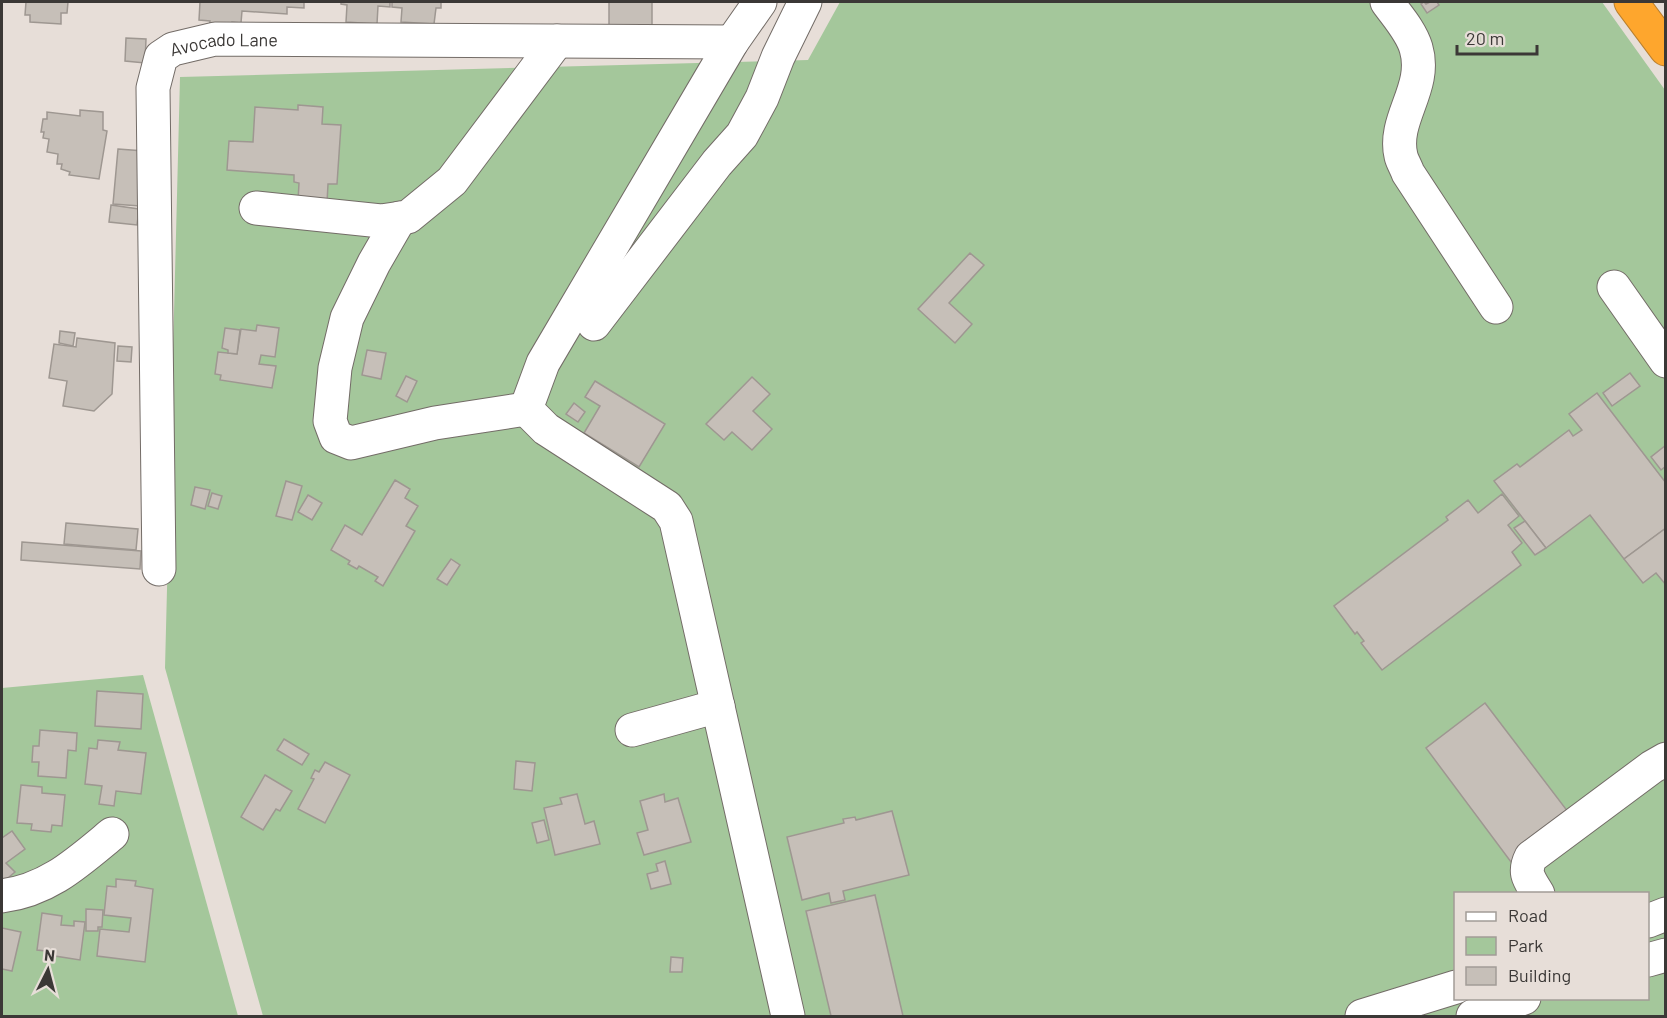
<svg xmlns="http://www.w3.org/2000/svg" width="1667" height="1018" font-family="Barlow,sans-serif">
  <style>
    .green { fill: #a4c79b; fill-rule: evenodd }
    .building { fill: #c6bfb8; stroke: #9e9791; stroke-width: 1.5 }
    .lines { fill: none; stroke-linecap: round; stroke-linejoin: round }
    .minor-casing { stroke: #736c67; stroke-width: 35 }
    .highway-casing { stroke: #ba8030; stroke-width: 35 }
    .minor { stroke: #fff; stroke-width: 33 }
    .highway { stroke: #fea62d; stroke-width: 33 }
    .labels { text-anchor: middle; dominant-baseline: central; stroke-width: 4.5; stroke-linejoin: round; paint-order: stroke }
    .street-label { font-size: 18px; fill: #3b3836; stroke: #e7ded8 }
  </style>
  <rect width="100%" height="100%" fill="#e7ded8"/>
  <!-- green -->
  <g class="green">
    <path d="M840,2h762l63,88v926h-1402l-98,-348 15,-591 628,-17zM1456,894h192v104h-192z"/>
    <polygon points="143,675 238,1016 2,1016 2,688"/>
  </g>
  <!-- building -->
  <g class="building">
    <polygon points="26,2 68,2 67,13 61,13 61,24 30,22 30,15 25,15"/>
    <polygon points="200,2 304,2 304,8 287,7 287,14 242,11 241,23 232,22 231,30 209,29 210,21 199,20"/>
    <polygon points="341,2 390,2 390,7 378,6 377,24 346,22 347,5 341,4"/>
    <polygon points="392,2 441,2 441,8 436,8 434,24 401,22 402,8 392,7"/>
    <rect x="609" y="2" width="43" height="24"/>
    <polygon points="1424,2 1426,4 1430,2 1437,2 1439,5 1427,13 1421,4"/>
    <polygon points="126,38 146,39 145,63 125,61"/>
    <polygon points="298,105 323,107 322,124 341,125 337,184 328,184 327,203 298,201 299,183 294,182 294,175 227,170 229,141 253,142 255,107 298,110"/>
    <polygon points="80,110 103,112 103,130 107,131 99,179 69,175 70,172 61,169 62,164 57,164 58,154 47,152 49,139 43,138 44,132 41,132 43,119 47,119 47,112 80,116"/>
    <polygon points="118,149 144,151 140,206 113,204"/>
    <polygon points="111,205 139,209 137,225 109,222"/>
    <polygon points="970,253 984,265 949,303 972,324 955,343 918,309"/>
    <polygon points="257,325 279,328 275,357 261,355 259,364 276,366 272,388 220,380 221,375 215,374 218,352 237,354 241,329 256,331"/>
    <polygon points="225,328 240,330 237,354 228,353 228,350 222,348"/>
    <polygon points="60,331 75,333 73,346 59,343"/>
    <polygon points="77,338 115,343 112,394 94,411 63,406 67,381 49,378 54,344 76,347"/>
    <polygon points="118,346 132,347 131,362 117,361"/>
    <polygon points="367,350 386,353 381,379 362,375"/>
    <polygon points="1630,373 1640,386 1612,406 1603,393"/>
    <polygon points="406,376 417,381 407,402 396,396"/>
    <polygon points="752,377 770,394 753,411 772,429 752,450 732,432 724,440 706,424"/>
    <polygon points="595,381 665,424 639,467 584,433 600,406 585,397"/>
    <polygon points="1597,393 1666,483 1666,528 1624,559 1590,515 1546,548 1494,481 1517,464 1520,467 1569,430 1573,436 1582,430 1569,414"/>
    <polygon points="574,403 585,412 578,422 566,414"/>
    <polygon points="1666,445 1666,466 1661,470 1651,457"/>
    <polygon points="395,480 410,489 405,498 418,506 406,526 415,531 383,586 375,581 378,577 359,566 357,569 348,564 350,561 331,550 345,525 362,535"/>
    <polygon points="286,481 302,486 292,520 276,516"/>
    <polygon points="195,487 210,490 205,509 191,505"/>
    <polygon points="212,493 222,496 218,509 208,506"/>
    <polygon points="1502,494 1519,516 1508,525 1522,543 1512,552 1521,565 1382,670 1361,643 1364,641 1357,632 1355,634 1334,606 1448,520 1446,517 1468,500 1478,513"/>
    <polygon points="308,495 322,503 312,520 298,512"/>
    <polygon points="1525,521 1546,548 1535,555 1514,528"/>
    <polygon points="66,523 138,529 136,550 64,544"/>
    <polygon points="1666,528 1666,585 1656,573 1643,583 1624,559"/>
    <polygon points="22,542 141,551 140,569 21,560"/>
    <polygon points="451,559 460,565 447,585 437,579"/>
    <polygon points="97,691 143,694 141,729 95,726"/>
    <polygon points="1485,703 1575,821 1514,866 1426,748"/>
    <polygon points="40,730 77,733 76,751 68,750 66,778 38,776 39,762 32,762 33,746 39,746"/>
    <polygon points="284,739 309,754 302,765 277,750"/>
    <polygon points="98,740 120,742 118,750 146,753 141,794 116,791 114,806 99,804 102,786 85,784 89,748 97,749"/>
    <polygon points="516,761 535,763 532,791 514,789"/>
    <polygon points="325,762 350,775 325,823 298,809 314,779 311,778 315,770 319,772"/>
    <polygon points="265,775 292,791 280,811 276,809 263,830 241,817"/>
    <polygon points="21,785 42,787 42,793 65,795 62,826 52,825 51,832 31,830 32,824 17,823"/>
    <polygon points="577,794 585,824 594,821 600,844 555,855 544,808 562,804 560,798"/>
    <polygon points="664,794 665,802 678,798 691,842 644,855 637,833 648,830 640,801"/>
    <polygon points="892,811 909,875 843,891 845,900 831,903 829,893 802,900 787,837 844,823 843,819 855,817 856,820"/>
    <polygon points="544,820 549,840 537,843 532,823"/>
    <polygon points="12,831 25,849 6,863 15,872 2,883 2,838"/>
    <polygon points="665,861 671,884 651,889 647,874 658,871 656,864"/>
    <polygon points="116,879 136,881 135,886 153,889 145,962 97,956 100,929 129,932 131,918 104,915 107,886 116,887"/>
    <polygon points="875,895 903,1016 831,1016 806,911"/>
    <polygon points="86,909 103,910 102,927 98,927 98,931 86,931"/>
    <polygon points="42,913 62,916 61,925 74,926 74,921 85,922 80,960 55,956 55,952 37,950"/>
    <polygon points="2,928 21,932 12,971 2,969"/>
    <polygon points="671,957 683,958 682,972 670,972"/>
  </g>
  <g class="lines">
    <!-- minor casing -->
    <g class="minor-casing">
      <g id="minor">
        <polyline points="760,2 732,42 543,363 526,409 546,429 667,507 676,521 788,1016"/>
        <path d="M1387,2c10,14 24,29 29,46 12,40 -24,71 -15,108 1,5 5,11 7,17l88,134"/>
        <polyline points="256,208 381,221 408,217 452,181 557,41"/>
        <polyline points="400,218 374,263 347,318 335,368 330,421 336,437 351,443 435,423 526,409"/>
        <polyline points="1614,287 1666,361"/>
        <polyline points="594,324 717,163 742,135 762,98 778,57 805,2"/>
        <path id="s1" d="M159,569l-6,-481 8,-31 12,-8 42,-10 517,3"/>
        <polyline points="632,730 718,706"/>
        <path d="M1538,894c-9,-15 -15,-21 -7,-37l121,-90 14,-8"/>
        <path d="M2,896c46,-6 75,-33 110,-62"/>
        <polyline points="1648,921 1666,914"/>
        <polyline points="1648,960 1666,955"/>
        <polyline points="1362,1016 1456,987"/>
        <polyline points="1473,1016 1524,998"/>
      </g>
    </g>
    <!-- highway casing -->
    <g class="highway-casing">
      <polyline id="highway" points="1631,2 1666,49"/>
    </g>
    <!-- minor -->
    <use href="#minor" class="minor"/>
    <!-- highway -->
    <use href="#highway" class="highway"/>
  </g>
  <g class="labels">
    <!-- street labels -->
    <g class="street-label">
      <text stroke="none"><textPath href="#s1" startOffset="579">Avocado Lane</textPath></text>
    </g>
  </g>
  <!-- border -->
  <rect width="1667" height="1018" fill="none" stroke="#3b3836" stroke-width="6"/>
  <!-- legend -->
  <rect x="1454" y="892" width="195" height="108" fill="#e7ded8" stroke="#a29c97" stroke-width="1.5"/>
  <rect x="1466" y="912" width="30" height="9" fill="#ffffff" stroke="#a29c97" stroke-width="1.5"/>
  <text x="1508" y="922" font-size="18" fill="#3b3836">Road</text>
  <rect x="1466" y="937" width="30" height="18" fill="#a4c79b" stroke="#a29c97" stroke-width="1.5"/>
  <text x="1508" y="952" font-size="18" fill="#3b3836">Park</text>
  <rect x="1466" y="967" width="30" height="18" fill="#c6bfb8" stroke="#a29c97" stroke-width="1.5"/>
  <text x="1508" y="982" font-size="18" fill="#3b3836">Building</text>
  <!-- north arrow -->
  <g transform="translate(48 970) rotate(6)" stroke="#e7ded8" stroke-width="4.5" paint-order="stroke">
  <path d="M0-4.5L10 22L0 15L-10 22Z" fill="#3b3836"/>
  <text y="-9" font-size="16" font-weight="bold" text-anchor="middle" fill="#3b3836">N</text>
  </g>
  <!-- scale -->
  <path d="M1457 45v9h80v-9" fill="none" stroke="#3b3836" stroke-width="3"/>
  <text x="1466" y="45" font-size="18" fill="#3b3836" stroke="#e7ded8" stroke-width="4.5" paint-order="stroke">20 m</text>
</svg>
